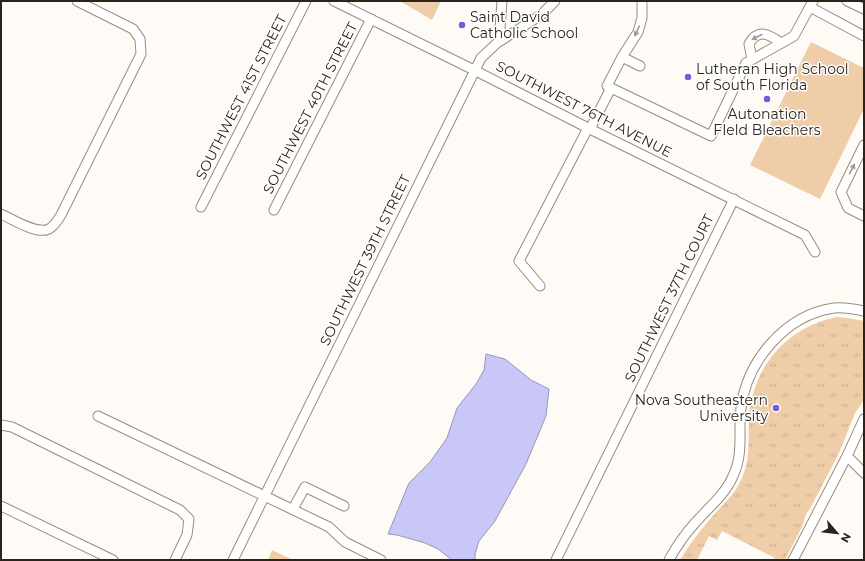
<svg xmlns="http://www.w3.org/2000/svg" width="865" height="561" font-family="Montserrat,sans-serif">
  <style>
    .grass { fill: url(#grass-tufts) }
    .pitch { fill: #eecda8 }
    .water { fill: #c9c7f7; stroke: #9a96b6 }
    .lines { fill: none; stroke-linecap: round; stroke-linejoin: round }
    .minor-casing { stroke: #9c8c79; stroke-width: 11 }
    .minor { stroke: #fff; stroke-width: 9 }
    .oneway { fill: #a09c99 }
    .poi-dot { fill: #715dd7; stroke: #fff; stroke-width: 1.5 }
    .labels { text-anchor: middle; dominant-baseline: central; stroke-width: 3; stroke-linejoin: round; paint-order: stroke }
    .poi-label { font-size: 14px; fill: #2b241d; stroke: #fff; text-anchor: start }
    .street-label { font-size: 14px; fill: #2b241d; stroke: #fff }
  </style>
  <defs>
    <pattern id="grass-tufts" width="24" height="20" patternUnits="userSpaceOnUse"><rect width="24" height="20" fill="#eecda8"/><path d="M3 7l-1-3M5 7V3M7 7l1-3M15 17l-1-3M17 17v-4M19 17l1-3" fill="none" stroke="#ccb090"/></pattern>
  </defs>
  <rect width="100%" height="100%" fill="#fefaf6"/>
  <!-- grass -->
  <path class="grass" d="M837,317l11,1 16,3v79l-9,13 -16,40 -28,54 -5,7 -4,13 -17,33h-11l1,-2 -53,-27 -5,9 -8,-4 -12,24h-17c9,-15 19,-28 31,-42 10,-12 23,-22 30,-38 10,-20 7,-40 8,-62 3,-51 38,-91 88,-101z"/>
  <!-- pitch -->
  <g class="pitch">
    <polygon points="400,1 441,1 432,20"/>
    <polygon points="811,42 864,68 864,109 820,199 750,165"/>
    <polygon points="272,550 293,560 268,560"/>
  </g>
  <!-- water -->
  <polygon class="water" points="486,354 505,359 531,380 549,389 546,416 526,464 495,521 479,541 475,554 475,560 452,560 438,549 425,543 397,535 388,534 409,483 430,462 447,438 457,408 476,384 484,370"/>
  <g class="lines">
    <!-- minor casing -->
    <g class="minor-casing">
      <g id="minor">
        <polyline points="334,1 474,70 590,129 805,235 815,252"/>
        <polyline points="847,1 864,9"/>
        <polyline points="810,7 864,36"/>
        <polyline points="501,40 500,29 502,1"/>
        <polyline points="622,57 638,32 642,18 642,1"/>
        <path d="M752,59l-3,-15c9,-16 20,-10 32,-1"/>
        <polyline points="640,66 622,57 607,86 711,136 746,63 794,36 813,1"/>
        <polyline points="590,129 611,88"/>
        <polyline points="864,145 841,192 848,208 864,216"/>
        <polyline points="201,207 306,1"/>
        <polyline points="274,210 371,19"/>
        <path d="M1,214c11,5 36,21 48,15 5,-3 9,-9 12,-14l80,-161 -1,-15 -7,-10 -56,-28"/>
        <polyline points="540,286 519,261 588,128"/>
        <polyline points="98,416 329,527 345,542 381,560"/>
        <polyline points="1,425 12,427 180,510 189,519 187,535 175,560"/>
        <polyline points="847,456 864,473"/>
        <polyline points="1,506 113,560"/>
        <polyline points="293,509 305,487 344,506"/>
        <polyline points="233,560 481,58 497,43 541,15 555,1"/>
        <polyline points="556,560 734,199"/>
        <path d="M669,560c7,-13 16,-26 26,-37 13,-15 30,-28 38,-47 11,-23 5,-44 8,-68 6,-47 44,-93 93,-100 10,-1 20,1 30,3"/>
        <polyline points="793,560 847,456 864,419"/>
      </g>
    </g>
    <!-- minor -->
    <use href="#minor" class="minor"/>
  </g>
  <!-- one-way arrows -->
  <defs><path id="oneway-solid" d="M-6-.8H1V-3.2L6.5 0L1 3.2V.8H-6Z"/></defs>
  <g class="oneway">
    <use href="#oneway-solid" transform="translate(637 31) rotate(115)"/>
    <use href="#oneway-solid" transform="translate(757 37) rotate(153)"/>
    <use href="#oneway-solid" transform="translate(852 169) rotate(-63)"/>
  </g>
  <!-- markers -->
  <g class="poi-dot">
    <circle cx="462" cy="25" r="4"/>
    <circle cx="688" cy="77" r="4"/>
    <circle cx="767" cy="99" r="4"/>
    <circle cx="776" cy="408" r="4"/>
  </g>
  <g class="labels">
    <!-- poi labels -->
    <g class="poi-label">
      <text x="470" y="17">Saint David<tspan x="470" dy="16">Catholic School</tspan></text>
      <text x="696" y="69">Lutheran High School<tspan x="696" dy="16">of South Florida</tspan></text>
      <text x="767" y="114" text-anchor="middle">Autonation<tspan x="767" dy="16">FIeld Bleachers</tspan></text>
      <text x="768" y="400" text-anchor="end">Nova Southeastern<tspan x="768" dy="16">University</tspan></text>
    </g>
    <!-- street labels -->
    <g class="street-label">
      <text transform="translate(241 97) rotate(-63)">SOUTHWEST 41ST STREET</text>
      <text transform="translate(310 108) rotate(-63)">SOUTHWEST 40TH STREET</text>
      <text transform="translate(584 109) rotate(27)">SOUTHWEST 76TH AVENUE</text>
      <text transform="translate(365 260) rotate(-64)">SOUTHWEST 39TH STREET</text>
      <text transform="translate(669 298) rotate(-64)">SOUTHWEST 37TH COURT</text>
    </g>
  </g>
  <!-- border -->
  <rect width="865" height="561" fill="none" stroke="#2b241d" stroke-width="4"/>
  <!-- north arrow -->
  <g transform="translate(837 533) rotate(118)" stroke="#ffffff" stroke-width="3" paint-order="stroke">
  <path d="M0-3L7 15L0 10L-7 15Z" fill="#2b241d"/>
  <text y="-6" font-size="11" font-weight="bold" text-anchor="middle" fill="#2b241d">N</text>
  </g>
</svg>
